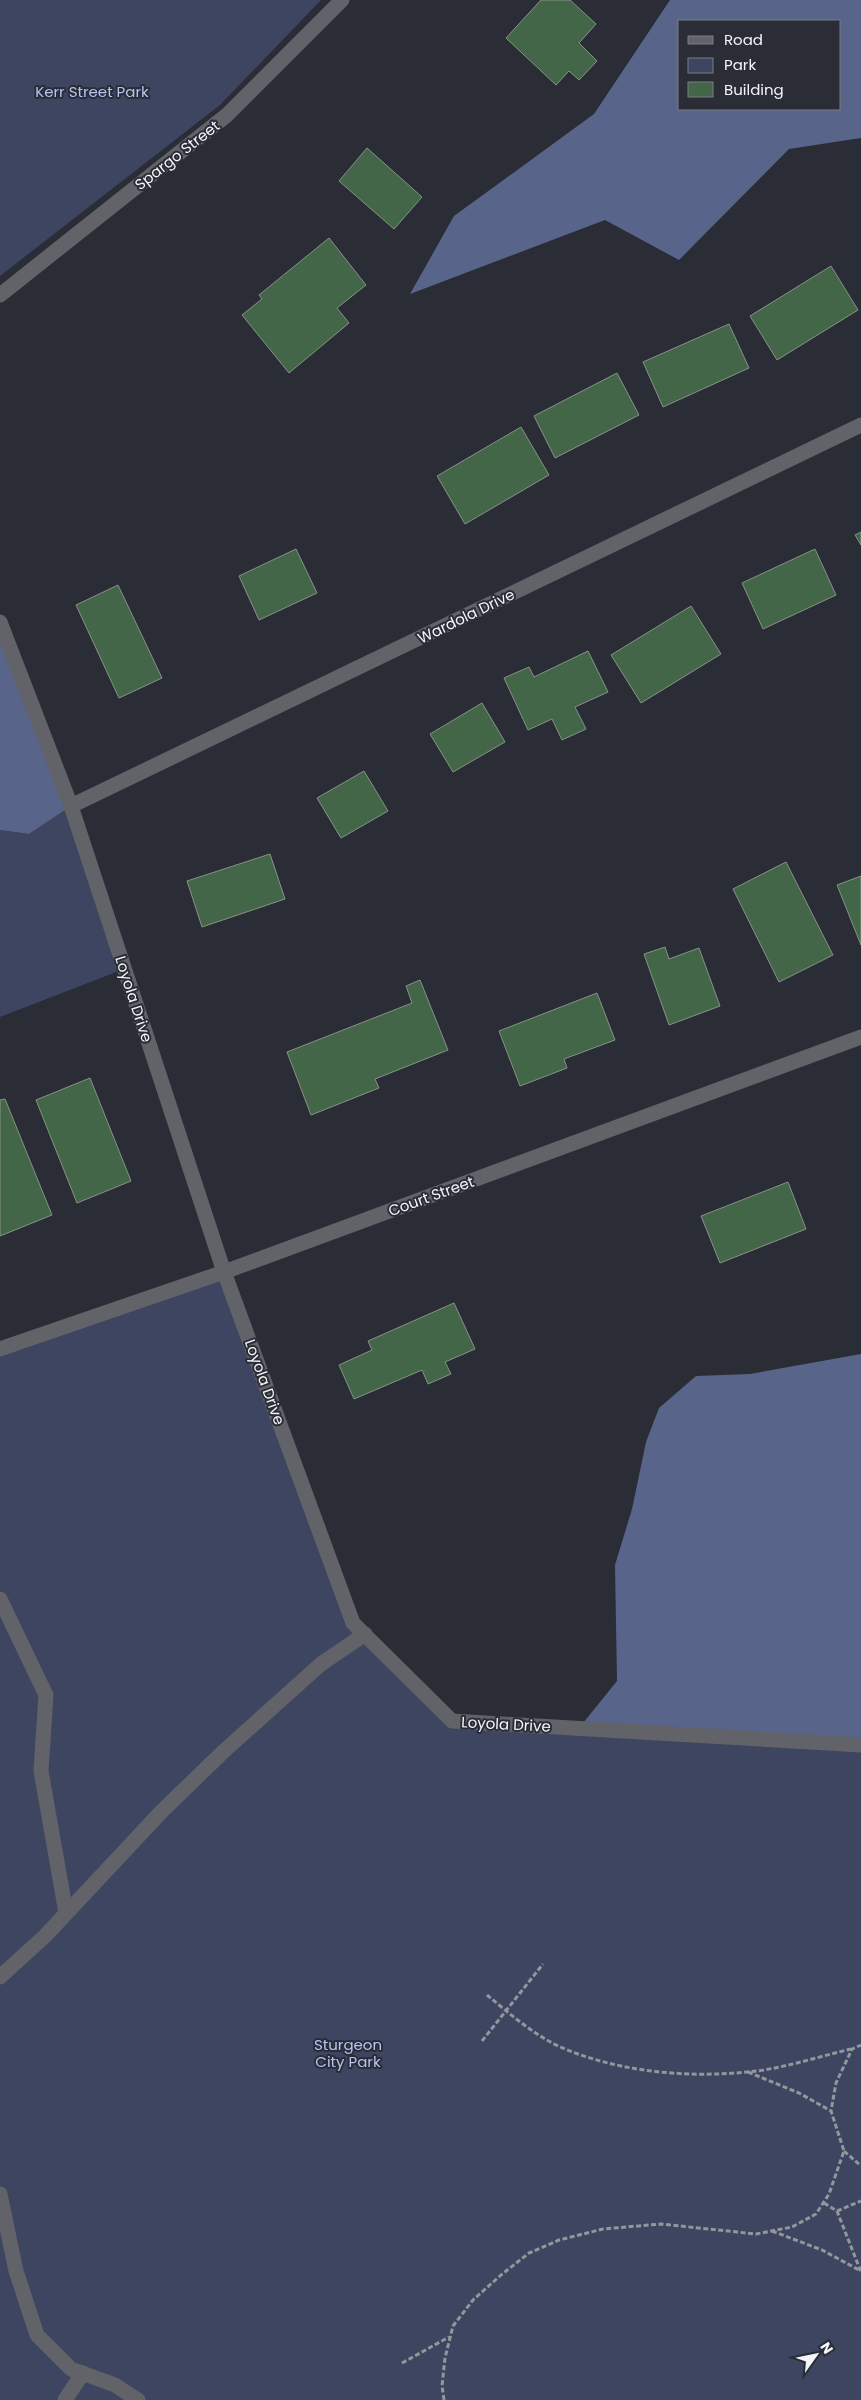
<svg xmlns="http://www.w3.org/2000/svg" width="861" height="2400" font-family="Poppins,sans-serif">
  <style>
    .green { fill: #3d4561 }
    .forest { fill: #59648b; fill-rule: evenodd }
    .building { fill: #436649; stroke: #889289 }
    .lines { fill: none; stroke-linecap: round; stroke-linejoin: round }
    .path { stroke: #93969d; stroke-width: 3; stroke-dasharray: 5 2.5; stroke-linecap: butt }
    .minor { stroke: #626368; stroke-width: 15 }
    .labels { text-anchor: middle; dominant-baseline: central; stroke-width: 4; stroke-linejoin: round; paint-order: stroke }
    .park-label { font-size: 15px; fill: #b5c4f7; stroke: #2a2d36 }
    .street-label { font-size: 15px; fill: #f3f5fb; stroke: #2a2d36 }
  </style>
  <rect width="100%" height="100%" fill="#2a2d36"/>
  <!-- green -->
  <g class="green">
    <polygon points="0,0 321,0 220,105 0,276"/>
    <polygon points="71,806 124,969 0,1017 0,830 29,834"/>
    <polygon points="224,1272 353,1623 452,1721 861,1745 861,2400 0,2400 0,1349"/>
  </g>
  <!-- forest -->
  <g class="forest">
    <path d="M670,0h191v138l-72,11 -110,111 -74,-40 -195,74 44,-78 140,-102zM840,21v88h-160v-88z"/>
    <polygon points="0,622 71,806 29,834 0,830"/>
    <polygon points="861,1354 861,1745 579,1728 617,1681 615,1565 632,1509 646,1442 659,1408 696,1376 750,1374"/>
  </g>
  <!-- building -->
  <g class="building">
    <polygon points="541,0 570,0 596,24 579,43 597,61 579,80 569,71 556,85 506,38"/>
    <polygon points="367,148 422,197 394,229 339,181"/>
    <polygon points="329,238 366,285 337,308 349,323 289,373 242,315 262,299 259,295"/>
    <polygon points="831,266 858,310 777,360 750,316"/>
    <polygon points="729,324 749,368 663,407 643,362"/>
    <polygon points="617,373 639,415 555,458 534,416"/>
    <polygon points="521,427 549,475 465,524 437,476"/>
    <polygon points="861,532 861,545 855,535"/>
    <polygon points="296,549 317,593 259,620 239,576"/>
    <polygon points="815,549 836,595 763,629 742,583"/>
    <polygon points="118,585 162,678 119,698 76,605"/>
    <polygon points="691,606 721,654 641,703 611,655"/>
    <polygon points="588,651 608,692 575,707 586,729 562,740 552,719 528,730 504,678 529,667 534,677"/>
    <polygon points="482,703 505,742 453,772 430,734"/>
    <polygon points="364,771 388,811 341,838 317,798"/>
    <polygon points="270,854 285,899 202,927 187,881"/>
    <polygon points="786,862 833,955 779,982 733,889"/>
    <polygon points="861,876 861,945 837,885"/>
    <polygon points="665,947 669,959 699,948 720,1006 669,1025 644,954"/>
    <polygon points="420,980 448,1050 375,1079 379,1088 311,1115 287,1052 412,1003 406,986"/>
    <polygon points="597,993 615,1040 564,1059 567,1068 520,1086 499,1031"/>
    <polygon points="90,1078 131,1181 77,1203 36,1100"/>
    <polygon points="5,1099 52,1215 0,1236 0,1100"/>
    <polygon points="788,1182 806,1229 720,1263 701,1216"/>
    <polygon points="454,1303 475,1349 445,1362 451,1374 428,1384 422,1370 354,1399 339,1365 372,1350 368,1341"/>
  </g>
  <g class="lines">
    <!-- path -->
    <g class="path">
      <path d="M487,1995c23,19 49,42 78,54 56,23 122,29 182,23 35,-3 70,-15 104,-23"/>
      <polyline points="482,2041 543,1964"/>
      <polyline points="748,2072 799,2093 831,2111"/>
      <polyline points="844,2151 861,2166"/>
      <polyline points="824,2203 837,2211 861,2272"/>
      <polyline points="837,2211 861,2201"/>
      <polyline points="772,2231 822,2250 859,2270"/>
      <polyline points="402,2363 449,2337"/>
      <polyline points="444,2400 442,2386 445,2358 453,2326 473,2300 501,2275 529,2253 559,2240 603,2229 661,2224 756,2234 792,2227 816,2214 829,2194 844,2151 831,2111 836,2083 852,2049 861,2045"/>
    </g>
    <!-- minor -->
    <g class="minor">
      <polyline points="0,295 227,115 342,0"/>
      <polyline points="0,622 71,806 224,1272 353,1623 452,1721 861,1745"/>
      <polyline points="71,806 861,425"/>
      <polyline points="0,1349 224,1272 861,1037"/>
      <polyline points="0,1599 46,1695 41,1771 66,1913"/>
      <polyline points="0,1977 45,1936 162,1811 224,1751 321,1664 365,1634"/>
      <polyline points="0,2194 16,2271 37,2335 71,2369 115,2385 138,2400"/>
      <polyline points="65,2400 83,2373"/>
    </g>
  </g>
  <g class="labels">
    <!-- park labels -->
    <g class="park-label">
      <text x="92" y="91">Kerr Street Park</text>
      <text x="348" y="2044">Sturgeon<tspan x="348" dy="17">City Park</tspan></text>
    </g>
    <!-- street labels -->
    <g class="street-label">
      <text transform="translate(177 155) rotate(-38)">Spargo Street</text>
      <text transform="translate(466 616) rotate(-26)">Wardola Drive</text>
      <text transform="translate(134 999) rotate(72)">Loyola Drive</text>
      <text transform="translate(431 1196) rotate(-20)">Court Street</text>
      <text transform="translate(265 1382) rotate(70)">Loyola Drive</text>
      <text transform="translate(506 1724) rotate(3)">Loyola Drive</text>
    </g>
  </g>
  <!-- legend -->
  <rect x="678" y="20" width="162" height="90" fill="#2a2d36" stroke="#7a7d85"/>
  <rect x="688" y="36" width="25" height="8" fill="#626368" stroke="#7a7d85"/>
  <text x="724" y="45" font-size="15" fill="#f3f5fb">Road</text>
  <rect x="688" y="58" width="25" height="15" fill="#3d4561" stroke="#7a7d85"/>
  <text x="724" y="70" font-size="15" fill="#f3f5fb">Park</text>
  <rect x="688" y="82" width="25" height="15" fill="#436649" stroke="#7a7d85"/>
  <text x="724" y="95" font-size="15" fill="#f3f5fb">Building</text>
  <!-- north arrow -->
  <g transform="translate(816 2355) rotate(57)" stroke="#2a2d36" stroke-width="4" paint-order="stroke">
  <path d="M0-4L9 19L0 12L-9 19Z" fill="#f3f5fb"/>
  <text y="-8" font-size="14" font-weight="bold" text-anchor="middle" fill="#f3f5fb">N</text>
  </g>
</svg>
